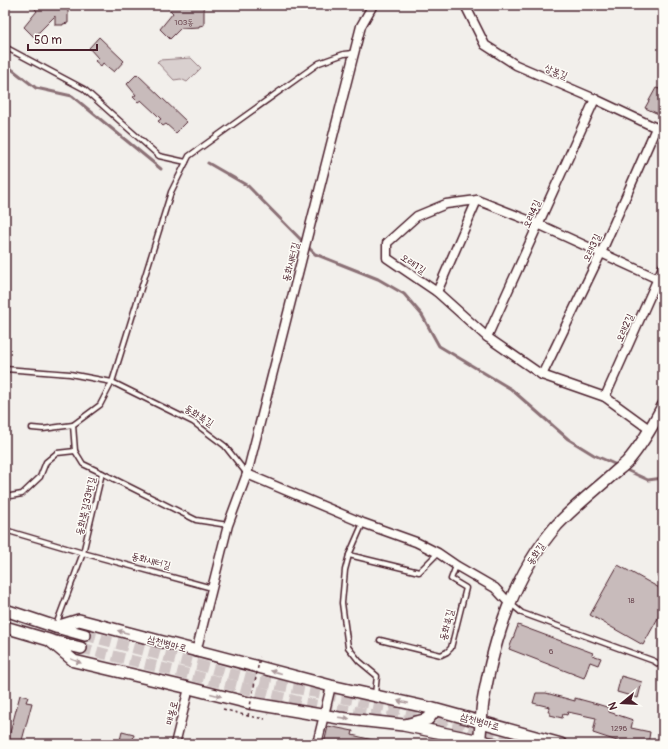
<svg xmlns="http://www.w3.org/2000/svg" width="668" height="749" font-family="Pangolin,'Poor Story',sans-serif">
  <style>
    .green { fill: #d9d0cf; stroke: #92787d }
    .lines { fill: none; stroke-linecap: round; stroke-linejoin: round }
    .stream { stroke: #8b6f75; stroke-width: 3 }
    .building { fill: #c8bbbb; stroke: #4a1f2b }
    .secondary-tunnel { stroke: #d0c5c5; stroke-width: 11; stroke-dasharray: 11 5.5; stroke-linecap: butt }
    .lane-casing { stroke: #4a1f2b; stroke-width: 7 }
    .street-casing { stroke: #4a1f2b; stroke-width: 11 }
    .secondary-casing { stroke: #4a1f2b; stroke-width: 14 }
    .path { stroke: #4a1f2b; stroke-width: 1.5; stroke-dasharray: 3 3; stroke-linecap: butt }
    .lane { stroke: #fdfcf7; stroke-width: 4 }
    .street { stroke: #fdfcf7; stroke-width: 8 }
    .secondary { stroke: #fdfcf7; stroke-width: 11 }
    .path-bridge { stroke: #4a1f2b; stroke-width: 1.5; stroke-dasharray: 3 3; stroke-linecap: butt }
    .oneway { fill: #ac999b }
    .labels { text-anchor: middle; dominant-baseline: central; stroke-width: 3; stroke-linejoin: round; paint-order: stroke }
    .number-label { font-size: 8px; fill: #6a464f }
    .street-label { font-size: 10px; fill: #4a1f2b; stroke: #fdfcf7 }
  </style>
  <rect width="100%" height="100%" fill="#f2efeb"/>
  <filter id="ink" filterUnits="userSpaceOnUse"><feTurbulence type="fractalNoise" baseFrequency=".025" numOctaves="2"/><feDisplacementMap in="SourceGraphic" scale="8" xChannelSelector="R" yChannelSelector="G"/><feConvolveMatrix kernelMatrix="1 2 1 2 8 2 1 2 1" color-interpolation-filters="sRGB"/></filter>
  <g filter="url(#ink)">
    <!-- green -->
    <polygon class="green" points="191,58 201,68 187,82 181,79 174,80 157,62 159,60"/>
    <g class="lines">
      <!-- stream -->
      <g class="stream">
        <polyline points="5,64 36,88 72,96 161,169"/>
        <polyline points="208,163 248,186 315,254 378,279 404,294 422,315 439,346 511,389 568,439 594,455 619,466"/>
        <polyline points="624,469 648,480 663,478"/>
      </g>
    </g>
    <!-- building -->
    <g class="building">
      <polygon points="31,5 68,5 68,23 63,24 63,25 55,25 55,16 34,37 24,27 37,11"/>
      <polygon points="165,5 204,5 204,25 199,26 199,27 181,28 170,39 160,29 173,13"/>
      <polygon points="99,37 124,61 114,72 103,63 101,66 95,61 98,58 89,48"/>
      <polygon points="137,74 187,122 176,133 166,124 163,126 158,121 161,119 156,114 141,100 138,102 133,97 136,95 127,84"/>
      <polygon points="656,88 663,90 663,116 645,108"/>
      <polygon points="618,565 663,590 663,609 643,645 590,615"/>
      <polygon points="518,625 593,653 592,655 601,658 598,665 590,662 584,678 509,649"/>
      <polygon points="621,676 642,682 638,698 617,692"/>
      <polygon points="536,693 546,693 575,701 575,698 597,704 610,708 609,712 633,720 631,728 650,732 648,744 626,744 593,733 596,718 568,712 567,715 563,714 562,718 550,715 550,712 548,712 550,707 533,703"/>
      <polygon points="20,695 28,697 26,702 32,703 21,744 7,744"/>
      <polygon points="328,726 353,731 352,735 377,741 377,744 324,744"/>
      <polygon points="122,732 134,735 132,744 119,744"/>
    </g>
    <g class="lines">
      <!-- secondary-tunnel -->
      <g class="secondary-tunnel">
        <polyline points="85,635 259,681 468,723"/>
        <polyline points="81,648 304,703 481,733 525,744"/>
      </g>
      <!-- lane casing -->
      <g class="lane-casing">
        <g id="lane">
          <polyline points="5,47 84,89 159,156 186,162"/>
          <polyline points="5,369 70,374 112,382 193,422 225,446 247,474"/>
          <polyline points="32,428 43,429 73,425"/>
          <polyline points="102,473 196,520 228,525"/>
          <polyline points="5,497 22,494 40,477 46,462 57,453 75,451"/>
          <polyline points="363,523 349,555 345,570 342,603 348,647 359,661 377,676 375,694"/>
          <polyline points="5,530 83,553 212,588"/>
          <polyline points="349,555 419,572 438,553"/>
          <polyline points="511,604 522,613 654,661 663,667"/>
          <polyline points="56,625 83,553 102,473 83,464 75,451 73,425 100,405 112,382 171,192 189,156 319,63 344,54 354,53"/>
          <polyline points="380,640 441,655 447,652 451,648 466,588 451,579 456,566"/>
          <polyline points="662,744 663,742"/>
        </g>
      </g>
      <!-- street casing -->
      <g class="street-casing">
        <g id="street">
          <polyline points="465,5 485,45 516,65 595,99 663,131"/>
          <polyline points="437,292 477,200"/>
          <polyline points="487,337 595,99"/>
          <polyline points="542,375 601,253 656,128"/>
          <polyline points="605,397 663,267"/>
          <polyline points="649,429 605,397 542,375 487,337 437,292 387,258 387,243 417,216 446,204 477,200 538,224 658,279"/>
          <polyline points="247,474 363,523 416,542 438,553 457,566 495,588 509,603"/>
          <polyline points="196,652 228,525 247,474 361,26 373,5"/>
          <polyline points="175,744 189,688"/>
          <polyline points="317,744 331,686"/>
        </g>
      </g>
      <!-- secondary casing -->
      <g class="secondary-casing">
        <g id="secondary">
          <polyline points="5,610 56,627 79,620 331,686 430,708 561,744"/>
          <polyline points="5,627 49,640 74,661 189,688 249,703 339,718 403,725 495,744"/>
          <polyline points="56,627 85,635"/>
          <polyline points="52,641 81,648"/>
          <polyline points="405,725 428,719 433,713 430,708"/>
          <path d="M479,744c2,-14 2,-28 4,-42 11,-64 31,-128 74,-177 17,-18 36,-33 54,-49 5,-5 11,-9 16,-14 15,-17 26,-37 36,-56"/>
        </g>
      </g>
      <!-- path -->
      <g class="path">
        <polyline points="658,577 663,570"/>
        <polyline points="223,709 248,716 265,719"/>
      </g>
      <!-- lane -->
      <use href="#lane" class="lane"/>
      <!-- street -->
      <use href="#street" class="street"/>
      <!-- secondary -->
      <use href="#secondary" class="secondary"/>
      <!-- path-bridge -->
      <polyline class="path-bridge" points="248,716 260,657"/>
    </g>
    <!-- one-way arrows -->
    <defs><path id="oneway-solid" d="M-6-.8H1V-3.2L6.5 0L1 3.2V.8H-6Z"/></defs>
    <g class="oneway">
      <use href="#oneway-solid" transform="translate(123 632) rotate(-165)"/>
      <use href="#oneway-solid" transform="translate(76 661) rotate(22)"/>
      <use href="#oneway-solid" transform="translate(276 672) rotate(-166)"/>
      <use href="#oneway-solid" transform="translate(216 695) rotate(15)"/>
      <use href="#oneway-solid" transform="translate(403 702) rotate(-167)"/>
      <use href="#oneway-solid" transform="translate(344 718) rotate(7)"/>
    </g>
  </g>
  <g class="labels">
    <!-- number labels -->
    <g class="number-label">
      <text x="184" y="22">103동</text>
      <text x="631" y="600">18</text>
      <text x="551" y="651">6</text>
      <text x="619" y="728">1296</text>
    </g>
    <!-- street labels -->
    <g class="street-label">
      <text transform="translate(556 72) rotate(23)">상봉길</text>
      <text transform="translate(532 214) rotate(-66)">오래4길</text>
      <text transform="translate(592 248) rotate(-65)">오래3길</text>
      <text transform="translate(291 262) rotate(-75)">동화새터길</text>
      <text transform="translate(413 264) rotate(34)">오래1길</text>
      <text transform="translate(625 328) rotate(-66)">오래2길</text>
      <text transform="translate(199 416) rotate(32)">동화북길</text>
      <text transform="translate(86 506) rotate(-77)">동화북길33번길</text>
      <text transform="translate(536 554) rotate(-56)">동화길</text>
      <text transform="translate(151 561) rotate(15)">동화새터길</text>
      <text transform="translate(447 625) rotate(-76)">동화북길</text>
      <text transform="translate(167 644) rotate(15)">삼천병마로</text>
      <text transform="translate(172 713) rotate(-76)">매봉로</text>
      <text transform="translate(480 722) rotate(16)">삼천병마로</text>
    </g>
  </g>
  <!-- margin -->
  <rect width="668" height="749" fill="none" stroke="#fdfcf7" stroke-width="20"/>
  <rect x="10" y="10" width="648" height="729" fill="none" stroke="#4a1f2b" stroke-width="1.5" filter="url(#ink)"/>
  <!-- north arrow -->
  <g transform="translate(622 703) rotate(252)" stroke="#fdfcf7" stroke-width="3" paint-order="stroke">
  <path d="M0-3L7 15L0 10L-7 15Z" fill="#4a1f2b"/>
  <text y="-6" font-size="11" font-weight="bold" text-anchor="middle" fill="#4a1f2b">N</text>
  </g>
  <!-- scale -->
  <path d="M28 44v6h69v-6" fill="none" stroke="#4a1f2b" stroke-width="2"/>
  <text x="34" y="44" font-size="12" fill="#4a1f2b" stroke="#fdfcf7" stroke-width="3" paint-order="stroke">50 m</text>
</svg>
